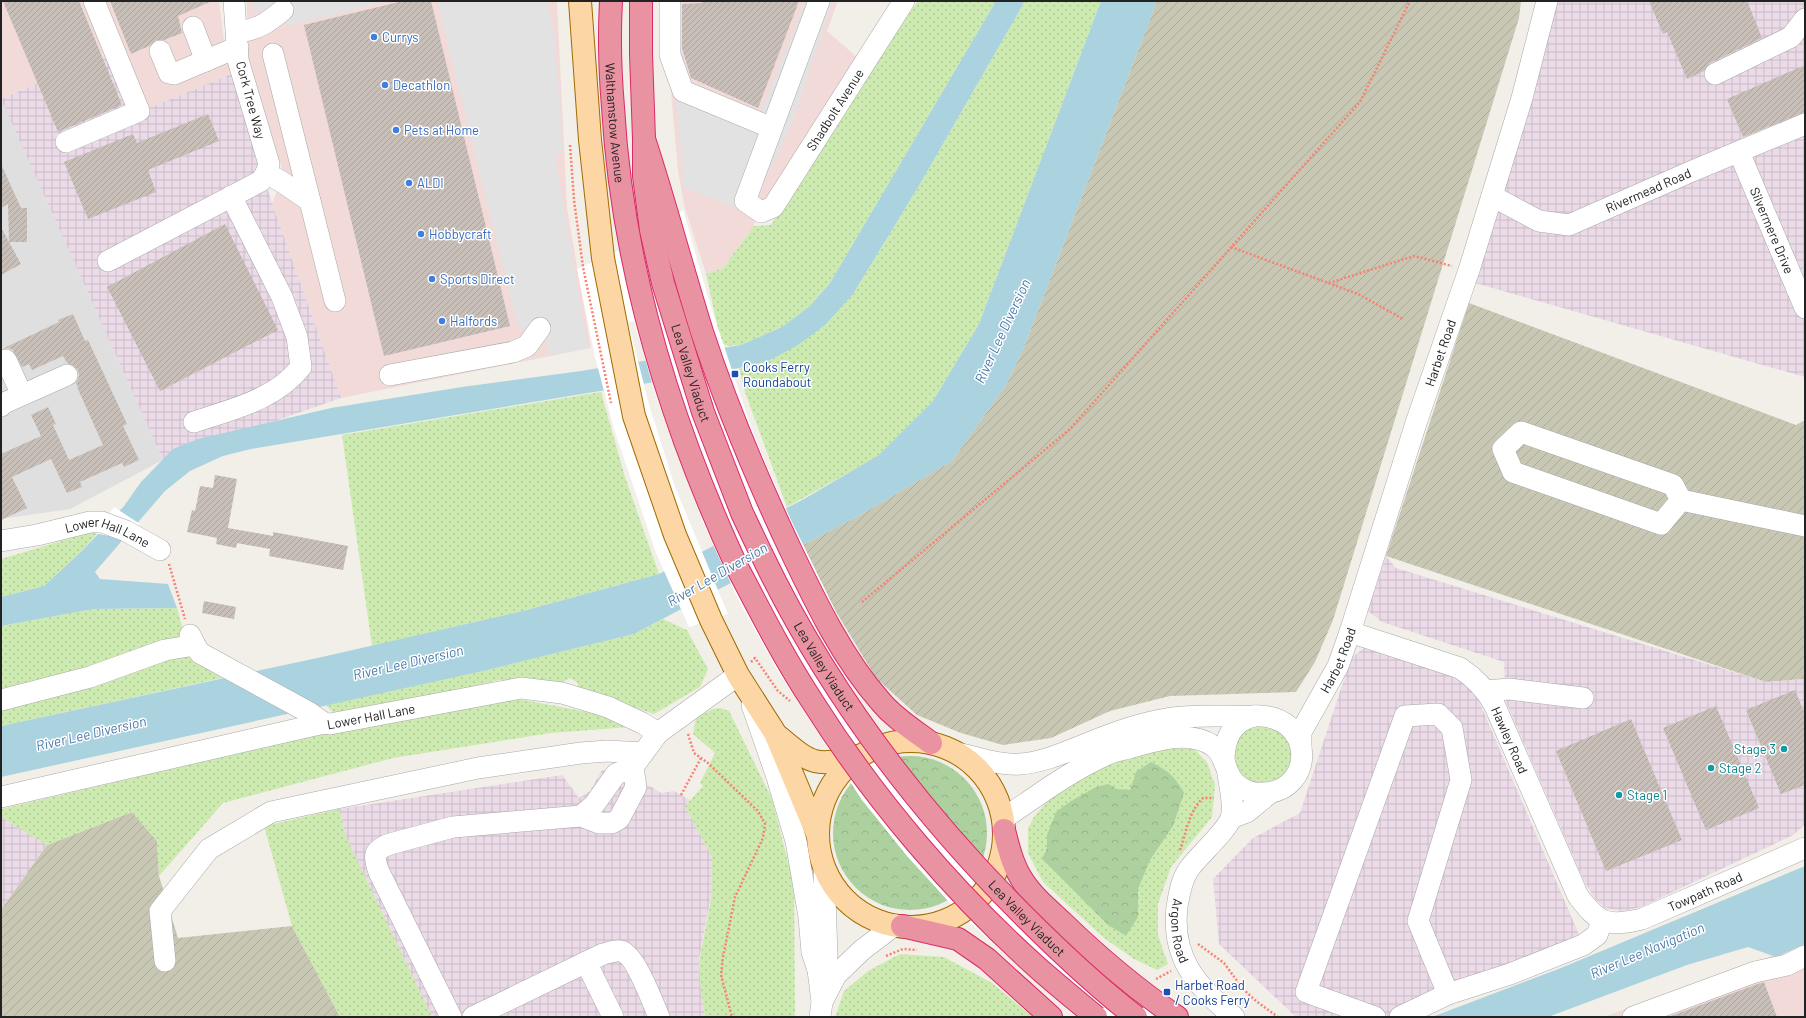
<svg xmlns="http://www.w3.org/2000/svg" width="1806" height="1018" font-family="Barlow,sans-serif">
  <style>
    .residential { fill: #e0dfdf }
    .commercial { fill: #f2dad9 }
    .industrial { fill: url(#industrial-grid) }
    .construction { fill: url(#construction-furrows) }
    .grass { fill: url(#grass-dots) }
    .forest { fill: url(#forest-crowns) }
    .parking { fill: #e2e2e2 }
    .water { fill: #aad3df }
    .pier { fill: #fff }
    .building { fill: url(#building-hatch) }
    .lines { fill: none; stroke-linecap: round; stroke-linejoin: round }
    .minor-casing { stroke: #a9a9a9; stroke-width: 22 }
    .major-casing { stroke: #a06b00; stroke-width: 24 }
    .highway-casing { stroke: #dc2a67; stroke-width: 24 }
    .path { stroke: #fa8072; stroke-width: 2.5; stroke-dasharray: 2 2; stroke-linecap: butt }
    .minor { stroke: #fff; stroke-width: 21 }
    .major { stroke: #fcd6a4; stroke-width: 22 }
    .highway { stroke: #e892a2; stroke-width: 22 }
    .highway-bridge-casing { stroke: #dc2a67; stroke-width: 24; stroke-linecap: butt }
    .highway-bridge { stroke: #e892a2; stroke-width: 22 }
    .shop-dot { fill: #3f7fe0; stroke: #fff; stroke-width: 1.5 }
    .transit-dot { fill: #1a4fb4; stroke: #fff; stroke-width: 1.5 }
    .culture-dot { fill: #0f9aa8; stroke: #fff; stroke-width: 1.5 }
    .labels { text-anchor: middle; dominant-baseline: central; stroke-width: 3; stroke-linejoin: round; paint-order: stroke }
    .shop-label { font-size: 13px; fill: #366cbe; stroke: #fff; text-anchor: start }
    .street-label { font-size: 13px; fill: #222; stroke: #fff }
    .transit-label { font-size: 13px; fill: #164399; stroke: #fff; text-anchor: start }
    .culture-label { font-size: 13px; fill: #0d838f; stroke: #fff; text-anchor: start }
    .water-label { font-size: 14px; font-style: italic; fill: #4a7aab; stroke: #fff }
  </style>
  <defs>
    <pattern id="industrial-grid" width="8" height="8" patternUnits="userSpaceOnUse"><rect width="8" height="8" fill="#ebdbe8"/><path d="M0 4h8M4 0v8" fill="none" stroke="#c9bcc7"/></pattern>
    <pattern id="construction-furrows" width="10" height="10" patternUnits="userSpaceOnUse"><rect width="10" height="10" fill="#c7c7b4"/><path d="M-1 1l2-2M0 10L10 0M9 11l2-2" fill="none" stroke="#abab9a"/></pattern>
    <pattern id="grass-dots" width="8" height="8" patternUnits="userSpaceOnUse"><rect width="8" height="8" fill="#cdebb0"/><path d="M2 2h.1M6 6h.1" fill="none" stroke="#b0c997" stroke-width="1.8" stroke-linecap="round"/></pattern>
    <pattern id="forest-crowns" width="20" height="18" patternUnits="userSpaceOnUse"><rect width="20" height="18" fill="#add19e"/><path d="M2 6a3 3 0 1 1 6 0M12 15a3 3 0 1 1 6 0" fill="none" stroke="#95b388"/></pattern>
    <pattern id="building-hatch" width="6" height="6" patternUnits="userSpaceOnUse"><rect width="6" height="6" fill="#c7bfb8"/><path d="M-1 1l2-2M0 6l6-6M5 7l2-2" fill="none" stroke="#aba49e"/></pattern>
  </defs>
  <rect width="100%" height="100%" fill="#f2efe9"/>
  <!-- residential -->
  <polygon class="residential" points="1,98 163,460 70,509 1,519"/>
  <!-- commercial -->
  <g class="commercial">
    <polygon points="1,1 219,1 225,49 232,74 149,108 118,48 1,99"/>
    <polygon points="247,1 557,1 567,208 591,348 341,398 272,203 284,175 247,58"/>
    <polygon points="665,1 838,1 827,31 858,58 771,198 759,200 754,226 723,268 706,274 684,205 678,170 665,25"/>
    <polygon points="1805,940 1805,1017 1603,1017 1760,961"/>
  </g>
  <!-- industrial -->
  <g class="industrial">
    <polygon points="1554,1 1805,1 1805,377 1475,283"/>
    <polygon points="119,48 149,108 232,74 272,203 341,398 163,460 1,99"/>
    <polygon points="1386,556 1396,568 1766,682 1804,679 1805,682 1805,825 1793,835 1641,907 1622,911 1605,908 1595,899 1584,881 1506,702 1504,662 1382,622 1368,611"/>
    <polygon points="1364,648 1442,666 1454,672 1476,694 1586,951 1417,1017 1296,1017 1219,944 1213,879 1253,838 1300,813 1351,658"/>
    <polygon points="602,770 640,780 661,793 674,791 690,800 685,806 712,857 711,895 699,959 701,992 705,1017 432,1017 346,837 339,809 562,775 579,798 590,791"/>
    <polygon points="1,817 47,845 1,910"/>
  </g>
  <!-- construction -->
  <g class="construction">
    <polygon points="1157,1 1521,1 1519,18 1333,620 1315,662 1296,692 1170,696 1110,711 1051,738 1003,745 961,733 917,715 876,678 835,610 803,545 860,515 952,461 1006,385 1024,347"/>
    <polygon points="1469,303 1796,425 1805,420 1805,682 1803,679 1766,682 1386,556"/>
    <polygon points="132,812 157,841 159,876 178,938 292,926 340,1017 1,1017 1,910 47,845"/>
  </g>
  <!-- grass -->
  <g class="grass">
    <polygon points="918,1 996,1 830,283 810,306 782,327 741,345 728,346 721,343 706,274 723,268 754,226 771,225 871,69"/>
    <polygon points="1025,1 1101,1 979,324 933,401 880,455 787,507 745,392 739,368 768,361 853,294 920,184"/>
    <polygon points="601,392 625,477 659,574 523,611 372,646 342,435"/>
    <polygon points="101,529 83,550 44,586 1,597 1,559"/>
    <polygon points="177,608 190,656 222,678 1,726 1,626 93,609"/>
    <polygon points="663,619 687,630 708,669 700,687 654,714 578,689 578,683 570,678 560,684 499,680 403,704 334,713 325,705 483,671 634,634"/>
    <polygon points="513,698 598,714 630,727 551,733 393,758 223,803 159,876 157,841 132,812 47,845 1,817 1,809 329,732"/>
    <polygon points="720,708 729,711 772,799 794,885 795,1017 705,1017 701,992 699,962 711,899 712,857 685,806 703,786 700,783 715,753 693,734 696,718 713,709"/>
    <path d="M1269,723l25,22 -4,25c-4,4 -8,8 -12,10 -3,2 -8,2 -12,3 -34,5 -43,-42 -15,-57 5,-3 13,-2 18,-3z"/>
    <polygon points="1170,748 1194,749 1207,762 1215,785 1212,817 1171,867 1158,904 1158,935 1168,964 1157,970 1134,959 1104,938 1043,882 1028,853 1028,828 1034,817 1045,804 1070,784 1093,772 1129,757"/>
    <polygon points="339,809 346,837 432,1017 340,1017 292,926 264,826"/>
    <polygon points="900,954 944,957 992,983 1033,1017 835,1017 844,991 868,971"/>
  </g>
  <!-- forest -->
  <g class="forest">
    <circle cx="910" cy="833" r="77"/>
    <path d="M1151,762c17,9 24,14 33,31l-11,33 -23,34 -12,29v28l-12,19 -19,-12 -65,-65 5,-11v-13l9,-23 15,-11 25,-14 12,-3 9,5 13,1 6,-18z"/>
  </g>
  <!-- parking -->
  <g class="parking">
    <polygon points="253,1 388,1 288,26 283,11 254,11"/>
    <polygon points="437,1 547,1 555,42 563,152 555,157 588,348 550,355 546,342 518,327"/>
    <polygon points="805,1 833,1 794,119 747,216 733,207 684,187 674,77 760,115"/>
  </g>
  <!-- water -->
  <g class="water">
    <polygon points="996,1 1025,1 920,184 853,294 825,325 798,345 768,361 739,368 251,449 223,456 190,471 165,491 95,572 100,579 168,584 177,608 93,609 1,626 1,597 44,586 83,550 124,506 141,482 173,449 198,439 331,408 462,387 581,371 741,345 782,327 810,306 830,283"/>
    <polygon points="1101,1 1157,1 1024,347 1006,385 952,461 860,515 634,634 483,671 1,777 1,726 322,657 523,611 659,574 804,499 879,455 933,401 979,324"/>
    <polygon points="1805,866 1805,944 1776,957 1748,947 1687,965 1548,1017 1432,1017 1561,968"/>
  </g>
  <!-- pier -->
  <g class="pier">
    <polygon points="683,210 709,301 747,415 760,450 791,520 835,610 813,625 860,701 904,768 997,878 1159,1017 1076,1017 960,914 907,856 862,800 777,670 740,603 704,525 657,400 634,321 628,322 650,408 675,487 728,614 689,627 656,553 614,429 595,357 577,269 618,251"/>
    <polygon points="114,507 140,524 126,540 95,533"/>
  </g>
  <!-- building -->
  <g class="building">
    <polygon points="3,1 79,1 122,105 58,132"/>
    <polygon points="110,1 212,1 178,16 182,33 164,40 156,40 149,46 131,54"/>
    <polygon points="403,1 431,1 510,326 384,356 304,25"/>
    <polygon points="704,1 799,1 758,108 691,78 682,48 682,4 701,3"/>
    <polygon points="1649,1 1747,1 1762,38 1710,63 1704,71 1687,79 1667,32 1663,34"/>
    <polygon points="1805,65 1805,112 1743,137 1727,99"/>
    <polygon points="208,114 219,141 148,170 156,192 88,219 64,162 133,134 137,143"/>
    <polygon points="1,164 21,208 27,208 27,242 9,242 21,264 1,275 1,227 9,242 8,204 1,208"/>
    <polygon points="225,224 278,330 160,391 107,287"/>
    <polygon points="73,314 85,341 88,340 127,424 123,426 139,460 124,467 122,463 80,482 82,487 67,493 51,459 12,477 27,508 1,520 1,454 41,436 31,415 48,407 56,424 53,425 69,460 103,445 77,387 78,387 76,383 79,376 78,370 74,366 67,363 63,356 32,370 29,364 22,367 13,350 8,348 2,349 59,322 58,320"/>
    <polygon points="215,475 237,479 228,528 273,536 273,532 348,546 343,570 269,556 270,549 237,543 236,548 216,544 217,538 187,532 192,510 195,511 200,486 213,488"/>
    <polygon points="204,601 236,607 234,619 202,613"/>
    <polygon points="1795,690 1805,714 1805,785 1781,794 1746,710"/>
    <polygon points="1716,706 1759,808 1706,830 1663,728"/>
    <polygon points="1631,719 1682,840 1606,871 1556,751"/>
    <polygon points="1764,982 1777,1017 1668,1017 1758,984"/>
  </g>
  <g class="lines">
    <!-- minor casing -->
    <g class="minor-casing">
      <g id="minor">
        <polyline points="670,1 670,55 683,91 772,128"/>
        <path id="s1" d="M819,1l-74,200 16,11 12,-5 131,-206"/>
        <polyline points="193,27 206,61"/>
        <path d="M237,32c21,-2 30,-9 46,-22"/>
        <polyline points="160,51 169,73 174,74 238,47"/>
        <polyline points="273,54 310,201"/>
        <polyline points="1715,74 1791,37 1805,19"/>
        <polyline points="66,142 139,111 94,1"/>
        <path id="s2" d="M1739,152l66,156"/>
        <polyline points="266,173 282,182 310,201 335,301"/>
        <path id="s3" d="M1492,196l47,25 30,4 121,-53 115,-48"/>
        <polyline points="108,261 261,181 266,173 269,164 238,60 234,1"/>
        <polyline points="6,360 22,395"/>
        <polyline points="390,375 513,352 527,346 540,328"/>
        <polyline points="1,406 2,404 67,375"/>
        <path d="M194,422c38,-13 81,-22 107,-55l-4,-30 -15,-40 -51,-101"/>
        <polygon points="1521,432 1673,485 1681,500 1661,524 1513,472 1503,449"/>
        <polyline points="1681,500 1805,526"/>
        <path id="s4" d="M1,541l36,-6 53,-13h12l24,9 34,19"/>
        <path id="s5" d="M1350,632l110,36c15,10 25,20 34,36l84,192c21,28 29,31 64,23l163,-71"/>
        <path id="s6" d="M190,635l5,10 5,8 110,60 14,10 6,1 191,-36 41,5 46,14 34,16 16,10"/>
        <polyline points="1486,691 1509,689 1583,698"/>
        <polyline points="1,700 90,677 165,650 195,645"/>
        <polyline points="752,705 777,777 796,841 809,917 812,952 818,970 822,1002 820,1017"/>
        <path id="s7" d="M1301,746v-14l37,-66 12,-34 67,-212 53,-153 52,-169 25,-97"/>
        <path d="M957,753c20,4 43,13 63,11 25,-2 48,-13 71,-22 24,-10 50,-19 75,-23 29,-5 58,-2 86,-3 65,-4 64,77 10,77 -9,1 -20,-3 -27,-10 -11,-11 -9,-29 -22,-37 -24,-17 -58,-5 -84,2 -7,2 -15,3 -21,6 -38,17 -71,42 -105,65"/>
        <path d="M1224,761c0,-21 8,-41 31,-45"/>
        <path id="s8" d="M1228,773c1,11 7,34 3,45 -5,14 -33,38 -42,51 -8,11 -10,26 -12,38 -6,51 20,80 57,110"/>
        <polyline points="1,797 324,723"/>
        <polyline points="581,816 594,805 616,774 633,767 658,733 738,675"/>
        <polyline points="1231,818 1247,812 1270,793"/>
        <polyline points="165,961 160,911 209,849 271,812 478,768 581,753 607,751 643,753"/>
        <polyline points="586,962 613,1017"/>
        <polyline points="818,970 827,956 824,868"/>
        <polyline points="822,1002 836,975 862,950 895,925"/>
        <path d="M451,1017l-72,-145c-6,-16 -6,-22 11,-28l63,-17 128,-11 18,7h13l7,-4 17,-32 -3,-20"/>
        <path d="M473,1017l130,-63c5,-1 12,-4 18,-3 14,3 32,52 38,66"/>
        <polyline points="1375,1017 1306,992 1405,716 1438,714 1452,728 1461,780 1418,921 1448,994"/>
        <polyline points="1400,1017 1448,994 1510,974 1583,945 1597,935 1602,921"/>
        <polyline points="1633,1017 1755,972 1787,965 1805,956"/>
      </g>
    </g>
    <!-- major casing -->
    <g class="major-casing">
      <g id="major">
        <polyline points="580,1 590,140 603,258 634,416 675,535 711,620 738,675 775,733 818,836"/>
        <path d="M779,737c33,28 37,30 79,19"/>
        <circle cx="911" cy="834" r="93"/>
      </g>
    </g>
    <!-- highway casing -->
    <g class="highway-casing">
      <g id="highway">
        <path id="s9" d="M611,1c-2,35 -1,71 2,106 9,160 57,315 124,460"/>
        <path id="s10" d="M641,1v53l3,85v37l7,54 12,53 40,129 39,101 19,40"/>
        <path d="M644,139c21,64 38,129 58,193 25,76 56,149 90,221 25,52 51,106 89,149 14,17 33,28 50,41"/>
        <path d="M1004,830c4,16 8,33 17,48 10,17 27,31 41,44 36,35 74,67 115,95"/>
        <polyline points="902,926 958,939 987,959 1051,1017"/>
      </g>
    </g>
    <!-- path -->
    <g class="path">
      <polyline points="570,145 574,200 583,267 611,403"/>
      <polyline points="1231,247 1358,294 1403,319"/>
      <polyline points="1329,283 1414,256 1452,266"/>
      <polyline points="169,564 185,619"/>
      <polyline points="862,602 1070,429 1360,102 1410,1"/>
      <polyline points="751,662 755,658 778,691 790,701"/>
      <polyline points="688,734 694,753 708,763 758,811 765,824 763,838 735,897 723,957 721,975 732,1017"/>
      <polyline points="681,795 701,758"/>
      <path d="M1180,850c6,-17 9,-39 23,-52h11"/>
      <polyline points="1198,944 1224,963 1243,989 1256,1001 1278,1017"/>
      <polyline points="886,956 903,949 917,950"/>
      <polyline points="1156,979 1171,971"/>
    </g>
    <!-- minor -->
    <use href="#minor" class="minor"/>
    <!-- major -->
    <use href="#major" class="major"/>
    <!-- highway -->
    <use href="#highway" class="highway"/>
    <!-- highway-bridge casing -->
    <g class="highway-bridge-casing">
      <g id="highway-bridge">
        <path id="s11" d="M761,553c64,134 156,256 261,361 36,36 74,72 114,103"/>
        <path d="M737,567c24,46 48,93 77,137 60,95 140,189 224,264 19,17 39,33 58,49"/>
      </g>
    </g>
    <!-- highway-bridge -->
    <use href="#highway-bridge" class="highway-bridge"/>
  </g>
  <!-- markers -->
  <g class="shop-dot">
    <circle cx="374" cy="37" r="4"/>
    <circle cx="385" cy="85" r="4"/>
    <circle cx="396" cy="130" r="4"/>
    <circle cx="409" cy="183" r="4"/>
    <circle cx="421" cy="234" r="4"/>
    <circle cx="432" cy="279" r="4"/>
    <circle cx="442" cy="321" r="4"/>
  </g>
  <g class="transit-dot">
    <rect x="731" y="370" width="8" height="8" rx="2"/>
    <rect x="1163" y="988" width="8" height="8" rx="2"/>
  </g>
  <g class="culture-dot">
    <circle cx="1784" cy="749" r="4"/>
    <circle cx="1711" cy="768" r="4"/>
    <circle cx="1619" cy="795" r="4"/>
  </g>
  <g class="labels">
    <!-- shop labels -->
    <g class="shop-label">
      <text x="382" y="37">Currys</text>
      <text x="393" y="85">Decathlon</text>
      <text x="404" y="130">Pets at Home</text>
      <text x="417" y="183">ALDI</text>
      <text x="429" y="234">Hobbycraft</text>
      <text x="440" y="279">Sports Direct</text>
      <text x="450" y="321">Halfords</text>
    </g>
    <!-- street labels -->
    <g class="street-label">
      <text transform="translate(251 100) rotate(75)">Cork Tree Way</text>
      <text stroke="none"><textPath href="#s1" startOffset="361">Shadbolt Avenue</textPath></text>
      <text stroke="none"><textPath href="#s9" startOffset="122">Walthamstow Avenue</textPath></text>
      <text stroke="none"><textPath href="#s3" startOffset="170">Rivermead Road</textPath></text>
      <text stroke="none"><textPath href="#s2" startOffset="85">Silvermere Drive</textPath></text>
      <text stroke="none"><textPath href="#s7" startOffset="419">Harbet Road</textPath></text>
      <text stroke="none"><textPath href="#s10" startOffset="378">Lea Valley Viaduct</textPath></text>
      <text stroke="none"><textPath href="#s4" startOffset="110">Lower Hall Lane</textPath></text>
      <text stroke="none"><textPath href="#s7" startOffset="95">Harbet Road</textPath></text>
      <text stroke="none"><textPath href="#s11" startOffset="130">Lea Valley Viaduct</textPath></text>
      <text stroke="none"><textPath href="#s6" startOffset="211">Lower Hall Lane</textPath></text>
      <text stroke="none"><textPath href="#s5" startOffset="205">Hawley Road</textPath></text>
      <text stroke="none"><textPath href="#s5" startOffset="519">Towpath Road</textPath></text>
      <text stroke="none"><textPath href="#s11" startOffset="454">Lea Valley Viaduct</textPath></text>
      <text stroke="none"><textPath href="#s8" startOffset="176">Argon Road</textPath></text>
    </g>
    <!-- transit labels -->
    <g class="transit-label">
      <text x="743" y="367">Cooks Ferry<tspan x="743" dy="15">Roundabout</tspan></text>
      <text x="1175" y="985">Harbet Road<tspan x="1175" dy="15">/ Cooks Ferry</tspan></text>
    </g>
    <!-- culture labels -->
    <g class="culture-label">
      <text x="1776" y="749" text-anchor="end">Stage 3</text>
      <text x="1719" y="768">Stage 2</text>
      <text x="1627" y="795">Stage 1</text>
    </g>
    <!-- water labels -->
    <g class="water-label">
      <text transform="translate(1002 331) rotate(-65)">River Lee Diversion</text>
      <text transform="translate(717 574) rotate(-30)">River Lee Diversion</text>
      <text transform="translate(408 662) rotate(-13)">River Lee Diversion</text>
      <text transform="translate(91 733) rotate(-13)">River Lee Diversion</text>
      <text transform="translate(1647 950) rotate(-23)">River Lee Navigation</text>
    </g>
  </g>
  <!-- border -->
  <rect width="1806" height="1018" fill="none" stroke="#222222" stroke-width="4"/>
</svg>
